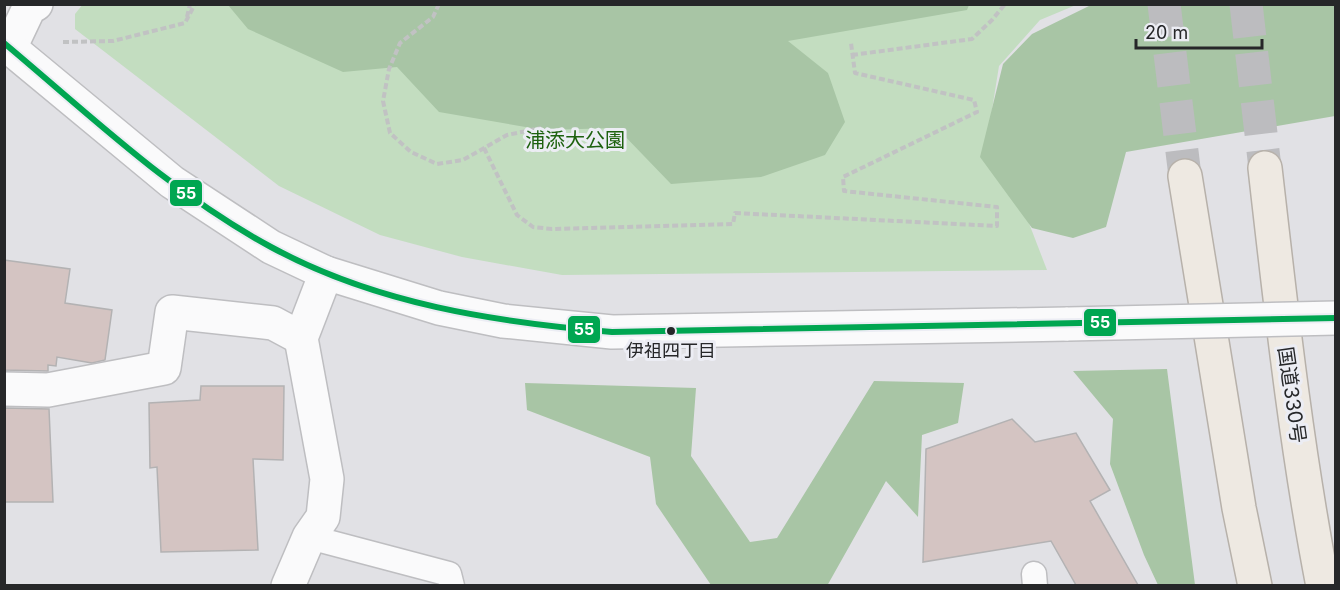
<svg xmlns="http://www.w3.org/2000/svg" width="1340" height="590" font-family="Inter,'Noto Sans JP',sans-serif">
  <style>
    .green { fill: #c3ddc0 }
    .forest { fill: #a8c5a5 }
    .building { fill: #d4c4c2; stroke: #b3b2b3; stroke-width: 1.5 }
    .lines { fill: none; stroke-linecap: round; stroke-linejoin: round }
    .trunk-tunnel { stroke: #bcbcbf; stroke-width: 33; stroke-dasharray: 33 16; stroke-linecap: butt }
    .service-casing { stroke: #bebec1; stroke-width: 27 }
    .minor-casing { stroke: #bebec1; stroke-width: 36 }
    .tertiary-casing { stroke: #bebec1; stroke-width: 36 }
    .secondary-casing { stroke: #bebec1; stroke-width: 36 }
    .trunk-casing { stroke: #b7b1aa; stroke-width: 36 }
    .path { stroke: #c1c2c3; stroke-width: 4; stroke-dasharray: 6 3; stroke-linecap: butt }
    .service { stroke: #fafafb; stroke-width: 24 }
    .minor { stroke: #fafafb; stroke-width: 33 }
    .tertiary { stroke: #fafafb; stroke-width: 33 }
    .secondary { stroke: #fafafb; stroke-width: 33 }
    .trunk { stroke: #eee9e2; stroke-width: 33 }
    .secondary-bridge-casing { stroke: #bebec1; stroke-width: 36; stroke-linecap: butt }
    .secondary-bridge { stroke: #fafafb; stroke-width: 33 }
    .bus-1-casing { stroke: #ecedf4; stroke-width: 10 }
    .bus-1 { stroke: #00a651; stroke-width: 6 }
    .bus-dot { fill: #262729; stroke: #ecedf4; stroke-width: 2 }
    .labels { text-anchor: middle; dominant-baseline: central; stroke-width: 6; stroke-linejoin: round; paint-order: stroke }
    .bus-label { font-size: 18px; fill: #262729; stroke: #ecedf4 }
    .park-label { font-size: 20px; fill: #1d610e; stroke: #ecedf4 }
    .street-label { font-size: 20px; fill: #262729; stroke: #ecedf4 }
    .line-badge { stroke: #ecedf4; stroke-width: 2 }
    .badge-label { font-size: 16px; text-anchor: middle; font-weight: bold; fill: #fff }
  </style>
  <rect width="100%" height="100%" fill="#e1e1e5"/>
  <!-- green -->
  <polygon class="green" points="83,4 1076,5 1040,20 999,66 990,122 1047,270 562,275 462,257 380,235 279,186 75,29 75,14"/>
  <!-- forest -->
  <g class="forest">
    <polygon points="228,5 969,5 967,10 788,41 828,73 845,122 825,155 761,177 671,184 617,128 543,130 439,112 397,67 343,72 248,29"/>
    <polygon points="1091,5 1335,5 1335,116 1126,152 1106,227 1073,238 1032,228 980,157 1003,64 1032,34"/>
    <polygon points="1167,369 1195,585 1158,585 1144,555 1110,464 1113,419 1073,371"/>
    <polygon points="874,381 964,383 958,423 922,435 918,517 886,481 827,586 711,585 656,504 650,457 527,410 525,383 696,388 691,456 750,542 777,538"/>
  </g>
  <!-- building -->
  <g class="building">
    <polygon points="4,260 70,269 65,303 112,310 105,360 92,363 57,357 56,366 48,365 48,371 4,370"/>
    <polygon points="201,386 284,386 283,460 253,459 258,550 161,552 157,467 150,468 149,403 200,400"/>
    <polygon points="4,408 49,409 53,502 4,502"/>
    <polygon points="1012,419 1035,442 1076,433 1110,490 1090,501 1138,585 1076,585 1051,541 923,562 926,449"/>
  </g>
  <g class="lines">
    <!-- trunk-tunnel -->
    <g class="trunk-tunnel">
      <polyline points="1164,4 1185,176"/>
      <polyline points="1246,4 1265,168"/>
    </g>
    <!-- service casing -->
    <g class="service-casing">
      <g id="service">
        <polyline points="309,537 449,574 452,586"/>
        <polyline points="1034,574 1035,586"/>
      </g>
    </g>
    <!-- minor casing -->
    <g class="minor-casing">
      <g id="minor">
        <polyline points="4,389 48,390 164,368 172,312 273,323 301,338"/>
        <polyline points="288,586 309,537 323,517 327,479 301,338 326,273"/>
      </g>
    </g>
    <!-- tertiary casing -->
    <g class="tertiary-casing">
      <polyline id="tertiary" points="10,48 29,8 36,4"/>
    </g>
    <!-- secondary casing -->
    <g class="secondary-casing">
      <polyline id="secondary" points="4,43 172,182 271,247 326,273 439,308 503,321 612,332 1068,324"/>
    </g>
    <!-- trunk casing -->
    <g class="trunk-casing">
      <g id="trunk">
        <path d="M1265,168c16,140 31,279 58,418"/>
        <polyline points="1185,176 1239,508 1255,586"/>
      </g>
    </g>
    <!-- path -->
    <g class="path">
      <polyline points="439,4 433,17 400,43 389,69 383,101 390,133 411,152 437,164 463,160 507,135 541,128"/>
      <polyline points="187,17 190,4"/>
      <polyline points="63,42 113,41 185,23 195,4"/>
      <polyline points="852,55 972,39 992,20 1005,4"/>
      <polyline points="484,148 517,215 533,227 552,229 733,224 735,213 997,226 997,207 844,191 843,177 977,112 974,100 855,73 851,43"/>
    </g>
    <!-- service -->
    <use href="#service" class="service"/>
    <!-- minor -->
    <use href="#minor" class="minor"/>
    <!-- tertiary -->
    <use href="#tertiary" class="tertiary"/>
    <!-- secondary -->
    <use href="#secondary" class="secondary"/>
    <!-- trunk -->
    <use href="#trunk" class="trunk"/>
    <!-- secondary-bridge casing -->
    <g class="secondary-bridge-casing">
      <polyline id="secondary-bridge" points="1068,324 1336,318"/>
    </g>
    <!-- secondary-bridge -->
    <use href="#secondary-bridge" class="secondary-bridge"/>
    <!-- bus-1 casing -->
    <g class="bus-1-casing">
      <path id="bus-1" d="M4,43c86,72 168,151 267,204 105,57 223,75 341,85l724,-14"/>
    </g>
    <!-- bus-1 -->
    <use href="#bus-1" class="bus-1"/>
  </g>
  <!-- markers -->
  <circle class="bus-dot" cx="671" cy="331" r="5"/>
  <g class="labels">
    <!-- bus labels -->
    <g class="bus-label">
      <text x="671" y="350">伊祖四丁目</text>
    </g>
    <!-- park labels -->
    <g class="park-label">
      <text x="575" y="140">浦添大公園</text>
    </g>
    <!-- street labels -->
    <g class="street-label">
      <text transform="translate(1292 395) rotate(82)">国道330号</text>
    </g>
  </g>
  <g class="line-badge">
    <rect x="169" y="179" width="34" height="28" rx="6" fill="#00a651"/>
    <rect x="1083" y="308" width="34" height="29" rx="6" fill="#00a651"/>
    <rect x="567" y="315" width="34" height="29" rx="6" fill="#00a651"/>
  </g>
  <g class="badge-label">
    <text x="186" y="199">55</text>
    <text x="1100" y="328">55</text>
    <text x="584" y="335">55</text>
  </g>
  <!-- border -->
  <rect width="1340" height="590" fill="none" stroke="#262729" stroke-width="12"/>
  <!-- scale -->
  <path d="M1136 39v9h126v-9" fill="none" stroke="#262729" stroke-width="3"/>
  <text x="1145" y="39" font-size="18" fill="#262729" stroke="#ecedf4" stroke-width="4.5" paint-order="stroke">20 m</text>
</svg>
